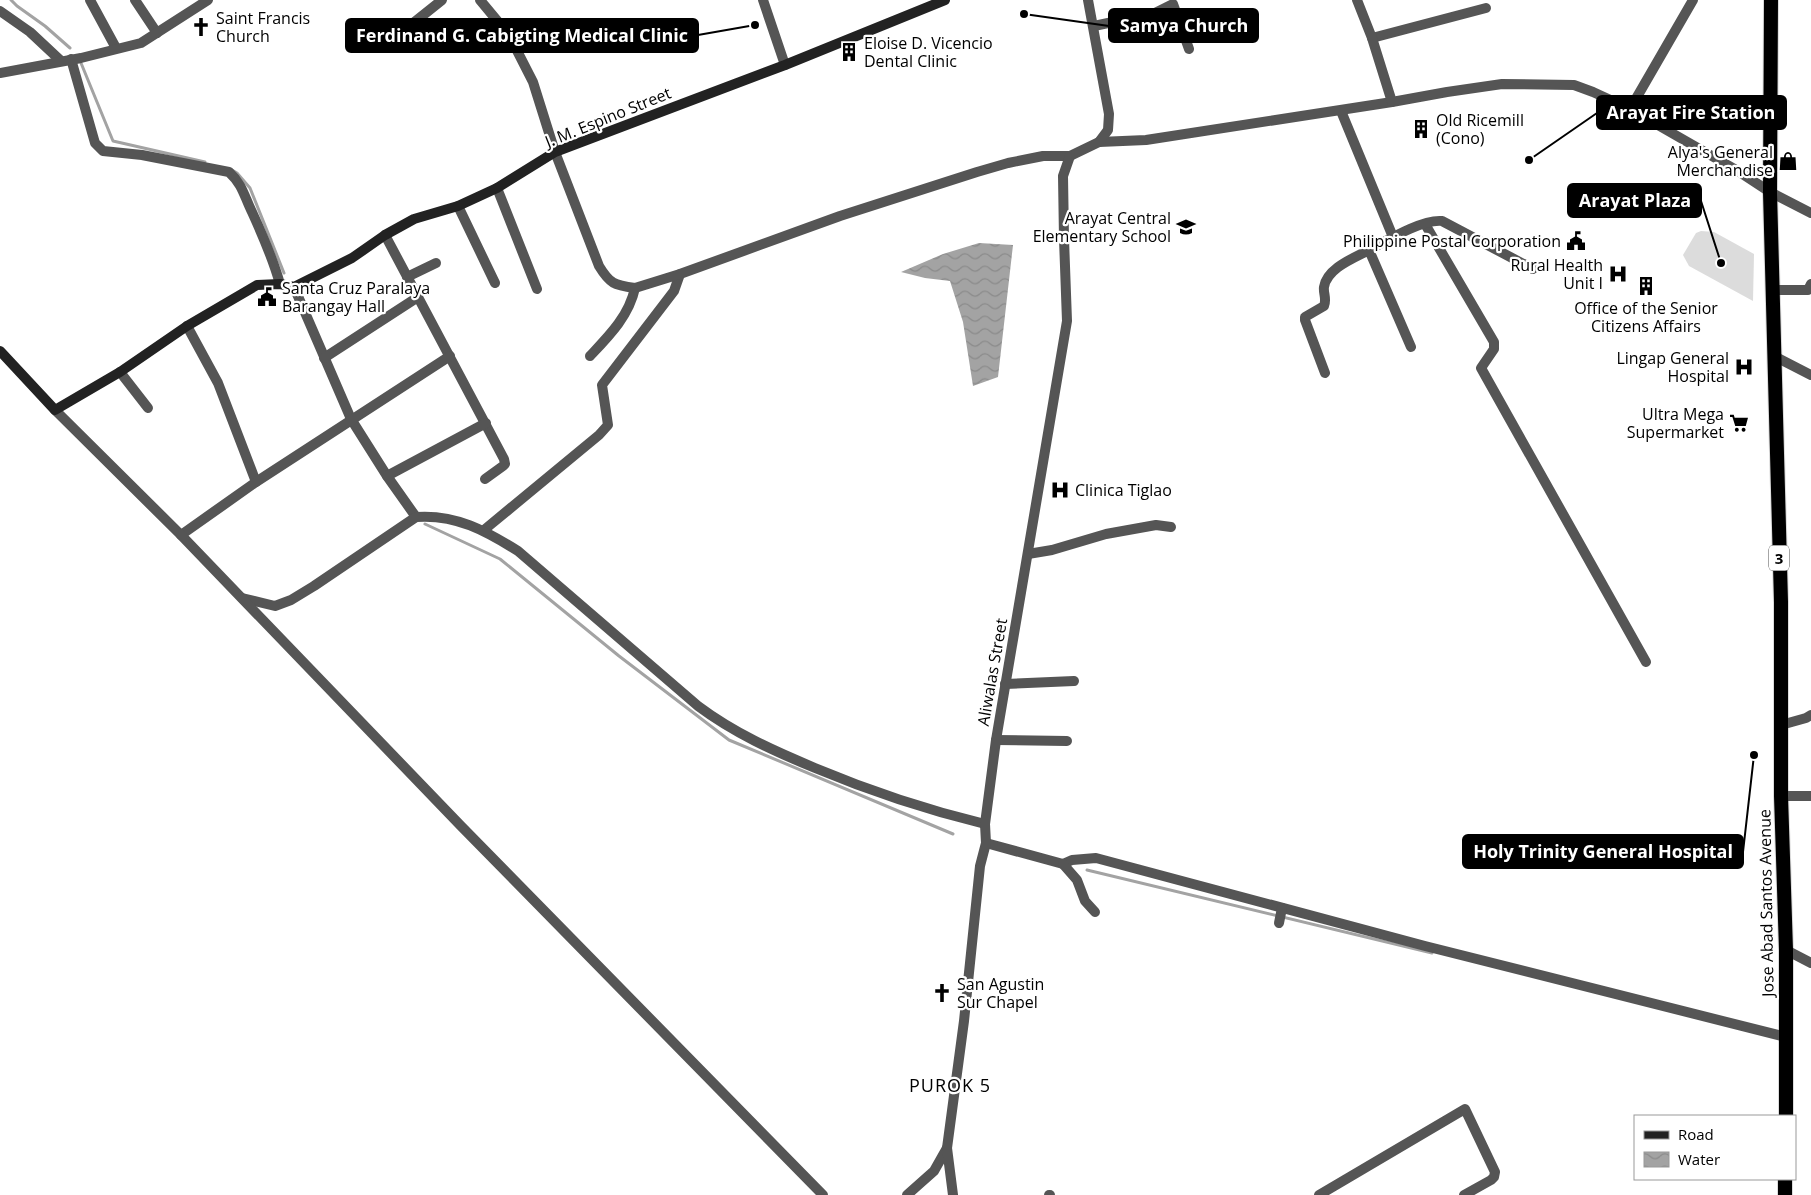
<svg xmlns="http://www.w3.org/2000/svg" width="1811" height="1195" font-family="'Open Sans',sans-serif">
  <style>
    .park { fill: #dcdcdc }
    .water { fill: url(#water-waves) }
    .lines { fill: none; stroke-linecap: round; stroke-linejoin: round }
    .stream { stroke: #a3a3a3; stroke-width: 3 }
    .trunk-casing { stroke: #dbdbdb; stroke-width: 16 }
    .minor { stroke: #555; stroke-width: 10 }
    .tertiary { stroke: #555; stroke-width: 10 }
    .secondary { stroke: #222; stroke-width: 10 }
    .trunk { stroke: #000; stroke-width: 14 }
    .labels { text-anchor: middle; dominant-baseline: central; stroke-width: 4.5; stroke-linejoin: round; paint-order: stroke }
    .shield { fill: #fff; stroke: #4c4c4c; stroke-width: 1 }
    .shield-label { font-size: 15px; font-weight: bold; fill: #000 }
    .poi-label { font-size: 16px; fill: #000; stroke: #fff; text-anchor: start }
    .street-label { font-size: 16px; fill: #000; stroke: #fff }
    .neighbourhood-label { font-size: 18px; letter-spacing: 1px; fill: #000; stroke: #fff }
    .leader { fill: none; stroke: #000; stroke-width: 2 }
    .callout-dot { fill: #000; stroke: #fff; stroke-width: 2 }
    .callout { fill: #000; stroke: #000; stroke-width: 2 }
    .callout-label { font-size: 18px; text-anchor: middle; font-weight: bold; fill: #fff }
  </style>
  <defs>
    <pattern id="water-waves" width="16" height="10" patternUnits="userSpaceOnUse" patternTransform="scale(1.25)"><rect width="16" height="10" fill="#a3a3a3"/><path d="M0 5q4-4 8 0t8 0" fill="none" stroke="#8b8b8b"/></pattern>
  </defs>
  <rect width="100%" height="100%" fill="#fff"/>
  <!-- park -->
  <polygon class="park" points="1701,231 1714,232 1754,254 1753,301 1689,266 1683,255 1696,233"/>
  <!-- water -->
  <polygon class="water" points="979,243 1013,245 998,377 973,386 963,322 950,281 925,278 901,272 943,254"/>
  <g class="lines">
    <!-- stream -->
    <g class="stream">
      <polyline points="11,0 17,6 45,26 70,48"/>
      <polyline points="81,63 113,141 205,162"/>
      <polyline points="232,170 237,173 250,188 284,273"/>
      <polyline points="425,524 500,559 619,656 729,740 953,834"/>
      <polyline points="1087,870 1432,953"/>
    </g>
    <!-- trunk casing -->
    <g class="trunk-casing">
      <g id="trunk">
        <polyline points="1771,0 1770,192 1781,602 1781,796 1786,950 1786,1116"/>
        <polyline points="1785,1195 1785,1179"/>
      </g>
    </g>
    <!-- minor -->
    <g class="minor">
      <polyline points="90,0 116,48"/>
      <polyline points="135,0 157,33"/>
      <path d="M480,0l29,35 24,47 22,70 44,114c11,18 15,19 36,22 -6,28 -26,48 -45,68"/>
      <polyline points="763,0 785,65"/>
      <polyline points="0,11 30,32 61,61"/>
      <polyline points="1094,26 1155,13 1173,4 1189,49"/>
      <polyline points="407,28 442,0"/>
      <polyline points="1372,38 1486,8"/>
      <path d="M71,59l24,84 8,8 39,4 87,17c14,13 15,24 23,40 11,24 21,47 28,72"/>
      <polyline points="1630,109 1693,0"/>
      <polyline points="1341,111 1393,237"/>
      <polyline points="1099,142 1146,140 1392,102"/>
      <polyline points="497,188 537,289"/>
      <polyline points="1770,192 1811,213"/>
      <polyline points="458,206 495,283"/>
      <polyline points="1425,224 1494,342 1494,349 1481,368 1646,662"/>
      <polyline points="385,235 504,459 505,464 503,466 485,479"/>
      <path d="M1369,250c17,-9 53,-31 73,-29l91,48"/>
      <polyline points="407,277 436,263"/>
      <polyline points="294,287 351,419 387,476 416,517"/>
      <polyline points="1773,290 1808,290 1811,284"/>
      <polyline points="187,326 218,383 256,482"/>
      <polyline points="1774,356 1811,375"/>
      <polyline points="324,358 418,297"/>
      <polyline points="120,372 148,408"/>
      <path d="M1325,373l-20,-53v-3l19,-11c3,-7 -1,-13 0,-19 3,-19 30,-29 45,-37l42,97"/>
      <polyline points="387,476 486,423"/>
      <polyline points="484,530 599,435 608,425 602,385 674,291 680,274"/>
      <polyline points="181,535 256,482 450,356"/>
      <polyline points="1028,554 1052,550 1106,534 1156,525 1171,527"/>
      <path d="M242,598l33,8 16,-6 23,-14 102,-69c40,-3 70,14 102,34l180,155c36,27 76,45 117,62 55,23 112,42 170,56"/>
      <polyline points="1005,684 1074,681"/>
      <polyline points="1781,725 1806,718 1811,715"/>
      <polyline points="996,740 1067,741"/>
      <polyline points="1781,796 1811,796"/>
      <polyline points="986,843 1063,864 1072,860 1096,858 1425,946 1786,1037"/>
      <polyline points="1063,864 1077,880 1085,901 1095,912"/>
      <polyline points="1279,923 1282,908"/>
      <polyline points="1786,950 1811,963"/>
      <polyline points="907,1195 934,1171 947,1148"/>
      <polyline points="1049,1195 1050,1195"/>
      <polyline points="1319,1195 1465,1109 1495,1172 1494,1177 1491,1180 1464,1195"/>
    </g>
    <!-- tertiary -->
    <g class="tertiary">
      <polyline points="1357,0 1372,38 1392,102 1447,92 1502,84 1574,85 1593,92 1630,109 1738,171 1770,192"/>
      <polyline points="0,73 81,58 141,43 208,0"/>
      <polyline points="635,288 680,274 840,216 977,172 1008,163 1043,156 1070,156 1099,142 1108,130 1109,114 1088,0"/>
      <polyline points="55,410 181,535 461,826 823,1195"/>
      <polyline points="953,1195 947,1148 964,1021 980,866 986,843 985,824 996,740 1067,321 1064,239 1063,176 1070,156"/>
    </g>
    <!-- secondary -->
    <polyline class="secondary" points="0,351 55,410 120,372 187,326 257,285 280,284 294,287 352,258 385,235 414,219 458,206 497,188 555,152 785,65 945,0"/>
    <!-- trunk -->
    <use href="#trunk" class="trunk"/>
  </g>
  <!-- icons -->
  <defs>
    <g id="church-bare" transform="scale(1.5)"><path d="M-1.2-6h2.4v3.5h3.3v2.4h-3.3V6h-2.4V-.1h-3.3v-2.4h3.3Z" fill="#000" stroke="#fff" stroke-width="2.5" paint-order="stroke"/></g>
    <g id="building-bare" transform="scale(1.5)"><path d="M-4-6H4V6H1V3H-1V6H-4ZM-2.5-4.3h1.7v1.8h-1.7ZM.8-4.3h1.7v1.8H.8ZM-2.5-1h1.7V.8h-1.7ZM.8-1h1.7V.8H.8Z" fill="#000" stroke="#fff" stroke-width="2.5" paint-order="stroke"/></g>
    <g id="shop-bare" transform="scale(1.5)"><path d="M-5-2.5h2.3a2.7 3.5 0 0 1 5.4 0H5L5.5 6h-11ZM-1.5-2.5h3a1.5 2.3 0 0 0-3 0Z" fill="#000" stroke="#fff" stroke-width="2.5" paint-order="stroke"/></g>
    <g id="school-bare" transform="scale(1.5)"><path d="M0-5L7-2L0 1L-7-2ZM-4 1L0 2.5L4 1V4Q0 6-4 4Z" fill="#000" stroke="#fff" stroke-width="2.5" paint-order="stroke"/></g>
    <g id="civic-bare" transform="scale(1.5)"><path d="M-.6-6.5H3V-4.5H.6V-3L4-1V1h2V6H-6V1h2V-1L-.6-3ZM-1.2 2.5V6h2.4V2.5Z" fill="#000" stroke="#fff" stroke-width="2.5" paint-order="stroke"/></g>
    <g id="hospital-bare" transform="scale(1.5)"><path d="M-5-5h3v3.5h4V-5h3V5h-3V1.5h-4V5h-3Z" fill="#000" stroke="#fff" stroke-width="2.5" paint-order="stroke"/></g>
    <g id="supermarket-bare" transform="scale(1.5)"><path d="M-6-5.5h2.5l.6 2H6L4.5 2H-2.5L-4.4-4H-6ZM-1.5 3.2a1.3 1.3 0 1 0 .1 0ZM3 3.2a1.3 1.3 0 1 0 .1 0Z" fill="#000" stroke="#fff" stroke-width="2.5" paint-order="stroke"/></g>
  </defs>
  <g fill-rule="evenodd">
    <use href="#church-bare" x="201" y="27"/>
    <use href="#building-bare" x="849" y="52"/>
    <use href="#building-bare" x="1421" y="129"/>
    <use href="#shop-bare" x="1788" y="161"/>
    <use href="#school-bare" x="1186" y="227"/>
    <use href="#civic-bare" x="1576" y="241"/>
    <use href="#hospital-bare" x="1618" y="274"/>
    <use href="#building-bare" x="1646" y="286"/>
    <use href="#civic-bare" x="267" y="297"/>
    <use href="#hospital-bare" x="1744" y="367"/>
    <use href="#supermarket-bare" x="1739" y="423"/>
    <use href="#hospital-bare" x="1060" y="490"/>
    <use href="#church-bare" x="942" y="993"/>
  </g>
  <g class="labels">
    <!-- shield labels -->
    <rect class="shield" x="1769" y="545.5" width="20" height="25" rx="4"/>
    <g class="shield-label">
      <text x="1779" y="558">3</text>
    </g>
    <!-- poi labels -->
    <g class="poi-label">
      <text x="216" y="18">Saint Francis<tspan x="216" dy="18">Church</tspan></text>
      <text x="864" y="43">Eloise D. Vicencio<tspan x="864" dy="18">Dental Clinic</tspan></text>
      <text x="1436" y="120">Old Ricemill<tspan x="1436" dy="18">(Cono)</tspan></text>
      <text x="1773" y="152" text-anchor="end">Alya's General<tspan x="1773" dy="18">Merchandise</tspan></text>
      <text x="1171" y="218" text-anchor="end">Arayat Central<tspan x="1171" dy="18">Elementary School</tspan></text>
      <text x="1561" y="241" text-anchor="end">Philippine Postal Corporation</text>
      <text x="1603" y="265" text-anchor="end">Rural Health<tspan x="1603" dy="18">Unit I</tspan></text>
      <text x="282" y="288">Santa Cruz Paralaya<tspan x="282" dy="18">Barangay Hall</tspan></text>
      <text x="1646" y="308" text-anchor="middle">Office of the Senior<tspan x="1646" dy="18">Citizens Affairs</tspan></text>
      <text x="1729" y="358" text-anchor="end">Lingap General<tspan x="1729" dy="18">Hospital</tspan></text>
      <text x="1724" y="414" text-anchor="end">Ultra Mega<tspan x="1724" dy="18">Supermarket</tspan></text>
      <text x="1075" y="490">Clinica Tiglao</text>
      <text x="957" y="984">San Agustin<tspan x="957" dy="18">Sur Chapel</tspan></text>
    </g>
    <!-- street labels -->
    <g class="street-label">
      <text transform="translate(608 117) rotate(-22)">J. M. Espino Street</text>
      <text transform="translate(992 672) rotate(-80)">Aliwalas Street</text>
      <text transform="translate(1766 903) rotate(-91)">Jose Abad Santos Avenue</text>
    </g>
    <!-- neighbourhood labels -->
    <g class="neighbourhood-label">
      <text x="950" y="1085">PUROK 5</text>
    </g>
  </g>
  <!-- callouts -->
  <path class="leader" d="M1024 14L1109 26M755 25L698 35M1529 160L1597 113M1721 263L1701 201M1754 755L1743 852"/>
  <g class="callout-dot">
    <circle cx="1024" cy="14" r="5"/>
    <circle cx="755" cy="25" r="5"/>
    <circle cx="1529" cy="160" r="5"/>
    <circle cx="1721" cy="263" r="5"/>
    <circle cx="1754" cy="755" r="5"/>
  </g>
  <g class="callout">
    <rect x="1109" y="9" width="149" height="33" rx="5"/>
    <rect x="346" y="19" width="352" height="33" rx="5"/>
    <rect x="1597" y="96" width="189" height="33" rx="5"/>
    <rect x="1568" y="184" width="133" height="33" rx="5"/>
    <rect x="1463" y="835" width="280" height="33" rx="5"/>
  </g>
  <g class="callout-label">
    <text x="1184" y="32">Samya Church</text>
    <text x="522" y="42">Ferdinand G. Cabigting Medical Clinic</text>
    <text x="1691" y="119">Arayat Fire Station</text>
    <text x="1635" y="207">Arayat Plaza</text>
    <text x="1603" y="858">Holy Trinity General Hospital</text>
  </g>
  <!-- legend -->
  <rect x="1634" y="1115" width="162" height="65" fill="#ffffff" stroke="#999999"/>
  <rect x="1644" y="1131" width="25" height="8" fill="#222222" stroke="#999999"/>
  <text x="1678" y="1140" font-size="15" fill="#000000">Road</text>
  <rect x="1644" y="1152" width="25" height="15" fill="url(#water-waves)" stroke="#999999"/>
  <text x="1678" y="1165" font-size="15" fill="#000000">Water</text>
</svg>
